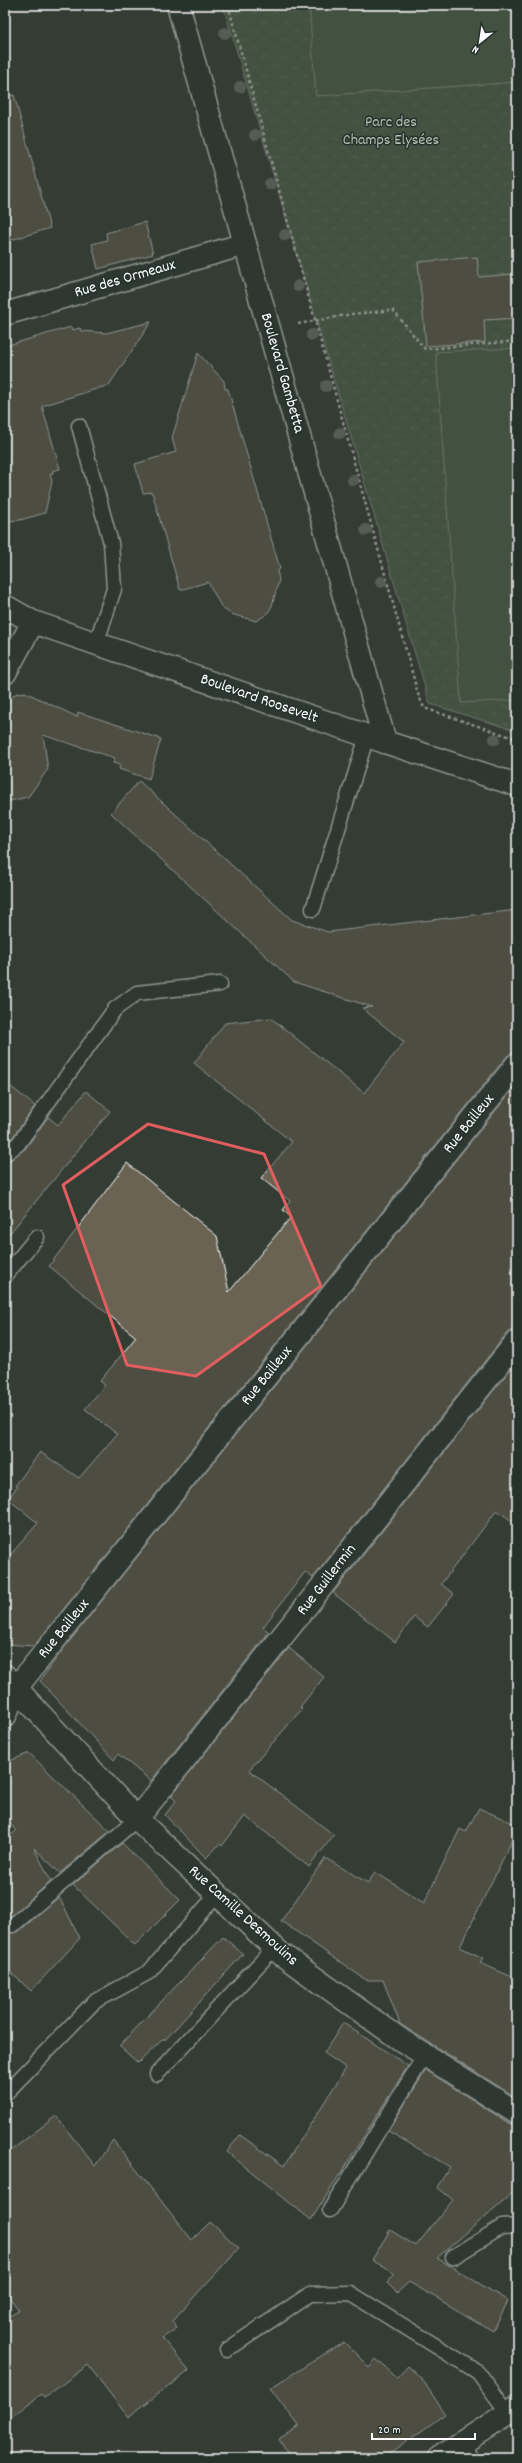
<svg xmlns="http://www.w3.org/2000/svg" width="522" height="2463" font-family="Dekko,sans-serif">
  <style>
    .park { fill: url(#park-crowns); stroke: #abb6a8 }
    .garden { fill: #576c50; stroke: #abb6a8 }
    .building { fill: #6a6452; stroke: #fff }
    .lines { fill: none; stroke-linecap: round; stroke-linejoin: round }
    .lane-casing { stroke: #fff; stroke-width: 17 }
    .street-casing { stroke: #fff; stroke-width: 25 }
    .secondary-casing { stroke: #fff; stroke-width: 25 }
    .path { stroke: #fff; stroke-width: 2.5; stroke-dasharray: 3 3; stroke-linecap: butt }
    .lane { stroke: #26332d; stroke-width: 14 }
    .street { stroke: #26332d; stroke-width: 22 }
    .secondary { stroke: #26332d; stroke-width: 22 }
    .tree { fill: #7a8378 }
    .marked { fill: none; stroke: #e05e5e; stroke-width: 3; stroke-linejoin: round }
    .labels { text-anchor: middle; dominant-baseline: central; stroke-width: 3; stroke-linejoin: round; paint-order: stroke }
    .park-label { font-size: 16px; fill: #b3bdb0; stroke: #26332d }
    .street-label { font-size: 16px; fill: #fff; stroke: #26332d }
  </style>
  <defs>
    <pattern id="park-crowns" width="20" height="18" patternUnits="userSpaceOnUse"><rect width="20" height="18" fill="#576c50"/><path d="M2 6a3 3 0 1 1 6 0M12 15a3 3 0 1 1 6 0" fill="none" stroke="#70826a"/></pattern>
  </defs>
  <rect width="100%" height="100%" fill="#343d34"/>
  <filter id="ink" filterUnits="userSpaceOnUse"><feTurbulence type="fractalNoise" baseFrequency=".025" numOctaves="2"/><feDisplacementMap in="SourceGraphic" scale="8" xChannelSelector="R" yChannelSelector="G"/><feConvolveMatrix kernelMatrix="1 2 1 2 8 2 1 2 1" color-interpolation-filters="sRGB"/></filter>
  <g filter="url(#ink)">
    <!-- park -->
    <polygon class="park" points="223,5 517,5 517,731 430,704"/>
    <!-- garden -->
    <g class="garden">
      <polygon points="309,5 517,5 517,82 316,96"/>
      <polygon points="517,348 517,700 461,703 436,352"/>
    </g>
    <!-- building -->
    <g class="building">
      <polygon points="14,95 50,228 5,242 5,96"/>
      <polygon points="145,222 153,254 98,269 92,244 107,240 106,233"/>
      <polygon points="477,257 479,277 514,274 517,318 484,320 485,342 426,346 418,262"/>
      <polygon points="151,322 109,385 42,406 60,469 52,471 53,473 50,474 52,481 45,513 20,520 5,521 5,346 71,327 72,330 80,328 81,331 106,333"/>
      <polygon points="198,353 224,381 225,389 228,389 280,569 277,571 279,580 272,606 267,614 256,621 231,614 222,608 208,582 180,590 152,492 143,493 135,464 176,452 172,438"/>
      <polygon points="25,692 77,717 78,712 161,739 149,779 119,769 120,765 113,763 115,758 43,735 48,769 28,797 5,802 5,705 15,694"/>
      <polygon points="139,781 292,920 328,932 517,910 517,1052 507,1056 34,1646 5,1644 5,1561 38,1523 8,1499 17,1487 15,1486 40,1452 79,1478 117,1434 85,1409 105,1385 100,1381 136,1337 49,1266 127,1163 217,1236 229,1292 291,1217 283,1210 290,1201 261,1178 292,1142 194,1063 225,1023 271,1018 364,1093 404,1042 362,1008 372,1007 294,982 111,813"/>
      <polygon points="5,1082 35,1106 12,1138 5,1143"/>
      <polygon points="517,1084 517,1329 507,1333 313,1578 305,1572 263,1627 269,1632 151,1781 118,1754 114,1760 40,1681 64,1648"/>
      <polygon points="86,1091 110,1111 5,1239 5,1162 25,1149 48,1117 58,1125"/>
      <polygon points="517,1361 517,1525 497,1510 441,1584 454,1594 428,1627 414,1617 395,1642 333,1593"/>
      <polygon points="289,1648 324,1677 300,1707 302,1709 249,1770 334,1835 309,1867 245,1816 222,1846 220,1844 206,1858 165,1815 176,1801 171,1796"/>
      <polygon points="29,1753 110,1831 60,1873 34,1848 51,1881 5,1922 5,1840 16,1831 5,1816 5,1763"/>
      <polygon points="479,1808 517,1825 517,1830 460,1947 483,1958 480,1963 517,1979 517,2098 400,2024 383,1980 366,1980 281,1921 325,1858 368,1883 375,1872 424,1903 460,1829 466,1832"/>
      <polygon points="122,1843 180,1900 135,1945 73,1885"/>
      <polygon points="59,1897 80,1938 31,1991 5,1967 5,1927 11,1933 18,1932"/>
      <polygon points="223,1937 243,1954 165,2040 164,2038 138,2063 119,2046"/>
      <polygon points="343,2023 408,2066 311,2220 227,2152 240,2135 284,2166 346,2068 324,2053"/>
      <polygon points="426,2070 510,2124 517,2125 517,2189 437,2258 508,2301 493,2331 409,2282 397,2293 387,2283 395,2274 372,2260 390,2230 416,2246 453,2200 437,2187 450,2167 388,2131"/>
      <polygon points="56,2116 95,2166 113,2140 192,2240 210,2222 239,2248 172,2321 177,2328 162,2338 189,2371 128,2417 88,2365 44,2398 41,2394 5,2422 5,2320 19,2310 5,2292 5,2155"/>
      <polygon points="344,2342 369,2367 376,2359 397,2378 408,2366 422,2379 445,2414 384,2458 290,2458 279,2439 299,2426 270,2388"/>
    </g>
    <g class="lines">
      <!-- lane casing -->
      <g class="lane-casing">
        <g id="lane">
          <polyline points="79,426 111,543 114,589 96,644"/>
          <polyline points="313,909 367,736"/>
          <polyline points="5,1154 18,1144 115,1009 137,993 220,984"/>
          <polyline points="5,1276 37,1237"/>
          <polyline points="13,1925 137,1819"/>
          <polyline points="157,2074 274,1948"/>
          <polyline points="5,2094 94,2002 149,1972 217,1894"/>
          <polyline points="330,2210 425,2055"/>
          <polyline points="453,2257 502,2227 517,2226"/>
          <polyline points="227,2350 310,2294 350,2293 478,2372 508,2413"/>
        </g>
      </g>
      <!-- street casing -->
      <g class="street-casing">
        <g id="street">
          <polyline points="5,314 245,244"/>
          <polyline points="5,606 33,622 385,742"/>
          <polyline points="5,673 33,622"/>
          <polyline points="5,1676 137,1819 281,1954 401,2040 517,2113"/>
          <polyline points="5,1716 16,1688 517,1064"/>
          <polyline points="137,1819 517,1341"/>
          <polyline points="458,2445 468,2458"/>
        </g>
      </g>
      <!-- secondary casing -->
      <g class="secondary-casing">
        <g id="secondary">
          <polyline points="178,5 385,742 517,785"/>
          <polyline points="439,2458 517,2407"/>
        </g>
      </g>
      <!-- path -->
      <g class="path">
        <polyline points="228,5 418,694 424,708 517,739"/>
        <polyline points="298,324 352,314 393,310 425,349 517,341"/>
      </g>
      <!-- lane -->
      <use href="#lane" class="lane"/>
      <!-- street -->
      <use href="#street" class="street"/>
      <!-- secondary -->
      <use href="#secondary" class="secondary"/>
    </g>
    <!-- trees -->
    <g class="tree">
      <circle cx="225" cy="33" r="6"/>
      <circle cx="240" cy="87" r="6"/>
      <circle cx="255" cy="135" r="6"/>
      <circle cx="270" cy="184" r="6"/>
      <circle cx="285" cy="235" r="6"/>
      <circle cx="298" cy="286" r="6"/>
      <circle cx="312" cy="335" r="6"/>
      <circle cx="326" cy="386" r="6"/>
      <circle cx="340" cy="433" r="6"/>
      <circle cx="353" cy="480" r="6"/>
      <circle cx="366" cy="530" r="6"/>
      <circle cx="381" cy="582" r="6"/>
      <circle cx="495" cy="739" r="6"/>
    </g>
  </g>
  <!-- marked area -->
  <path d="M0 0H522V2463H0ZM148,1124l116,30 57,132 -125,90 -69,-11 -64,-180z" fill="#343d34" fill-opacity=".55" fill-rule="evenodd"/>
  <path class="marked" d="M148,1124l116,30 57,132 -125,90 -69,-11 -64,-180z"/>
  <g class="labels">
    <!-- park labels -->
    <g class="park-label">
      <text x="391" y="122">Parc des<tspan x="391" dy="18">Champs Elysées</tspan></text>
    </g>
    <!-- street labels -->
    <g class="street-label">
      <text transform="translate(125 279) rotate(-16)">Rue des Ormeaux</text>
      <text transform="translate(282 373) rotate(74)">Boulevard Gambetta</text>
      <text transform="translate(259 699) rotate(19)">Boulevard Roosevelt</text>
      <text transform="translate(469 1124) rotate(-51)">Rue Bailleux</text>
      <text transform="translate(267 1376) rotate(-51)">Rue Bailleux</text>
      <text transform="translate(327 1580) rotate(-52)">Rue Guillermin</text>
      <text transform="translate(64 1629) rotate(-51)">Rue Bailleux</text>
      <text transform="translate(243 1916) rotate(42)">Rue Camille Desmoulins</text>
    </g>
  </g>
  <!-- margin -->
  <rect width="522" height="2463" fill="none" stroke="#26332d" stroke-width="20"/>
  <rect x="10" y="10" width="502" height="2443" fill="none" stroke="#fff" stroke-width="1.5" filter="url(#ink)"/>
  <!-- north arrow -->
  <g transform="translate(480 42) rotate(210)" stroke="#26332d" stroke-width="3" paint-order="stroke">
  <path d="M0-3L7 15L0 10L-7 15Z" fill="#ffffff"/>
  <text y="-6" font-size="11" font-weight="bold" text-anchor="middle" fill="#ffffff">N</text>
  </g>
  <!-- scale -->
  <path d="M372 2433v6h103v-6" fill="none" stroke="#ffffff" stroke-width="2"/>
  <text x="378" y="2433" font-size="12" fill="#ffffff" stroke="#26332d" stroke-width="3" paint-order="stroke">20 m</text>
</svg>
